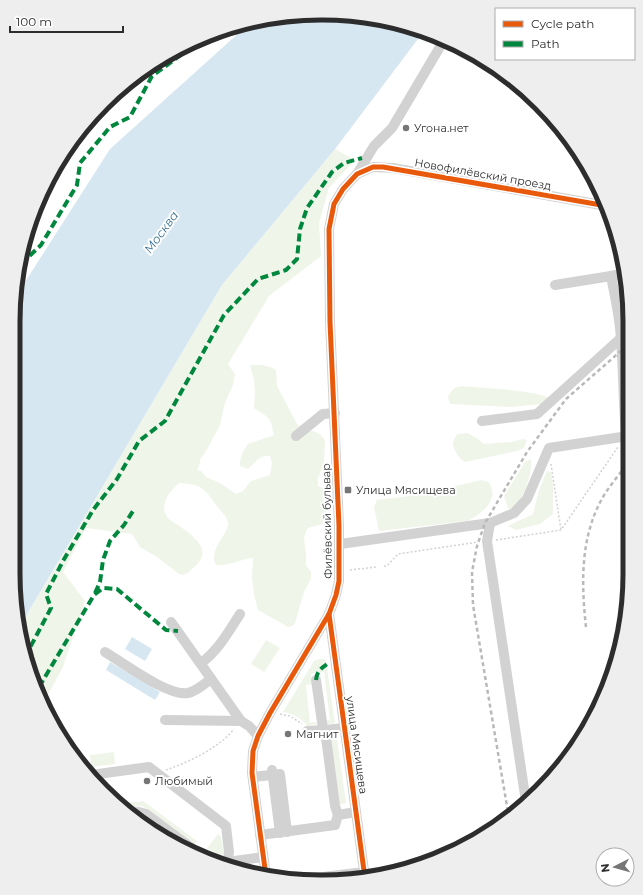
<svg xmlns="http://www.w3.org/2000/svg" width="643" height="895" font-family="Montserrat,sans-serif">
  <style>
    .green { fill: #f0f5ea }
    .water { fill: #d6e7f2 }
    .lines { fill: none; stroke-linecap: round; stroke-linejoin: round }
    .path { stroke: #d2d2d2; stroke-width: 1.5; stroke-dasharray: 2 2; stroke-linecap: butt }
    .minor { stroke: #d2d2d2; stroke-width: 10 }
    .rail { stroke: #b9b9b9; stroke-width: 2.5; stroke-dasharray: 4 3; stroke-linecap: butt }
    .minor-bridge { stroke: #d2d2d2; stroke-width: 10 }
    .quiet { stroke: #00873e; stroke-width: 4; stroke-dasharray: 8 4; stroke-linecap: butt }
    .cycleway-casing { stroke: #fff; stroke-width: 8 }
    .cycleway { stroke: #e8590c; stroke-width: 5 }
    .poi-dot { fill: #767676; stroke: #fff; stroke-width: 1.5 }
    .labels { text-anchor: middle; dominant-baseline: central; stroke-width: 4; stroke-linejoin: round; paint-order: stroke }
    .poi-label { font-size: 11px; fill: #2d2d2d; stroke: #fff; text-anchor: start }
    .street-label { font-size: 11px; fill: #2d2d2d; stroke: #fff }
    .water-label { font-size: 12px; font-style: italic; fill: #377093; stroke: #fff }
    .rim { fill: none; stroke: #2d2d2d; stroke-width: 5 }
  </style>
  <rect width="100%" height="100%" fill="#fff"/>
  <!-- green -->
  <g class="green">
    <path d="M335,149l20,11 -26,28 -10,35 2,33 -52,40 -41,68 7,10 -2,11 -8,18 -5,22 -15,28 -5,6v4l-3,7 4,1 5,6 14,6 16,11 7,-3 8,-10 19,-6 2,-12 -2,-7c-12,-1 -14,7 -22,13l-8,-3c-1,-7 4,-17 8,-22l26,-9c-2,-6 -2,-14 -7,-18 -4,-4 -8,-5 -13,-9l1,-16 -1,-12 -4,-15h12l11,3 3,2 1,16 20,38c9,9 21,3 28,17l-1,23 -6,14v8c3,1 6,3 8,6 3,6 0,26 -4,32l-14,4 -2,3 -2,7 2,16v11l5,7v7l-7,13 -9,31 -3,3 -4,1 -30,-17 -4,-15 -2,-17 1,-20c-12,1 -27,9 -37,7 -9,-14 13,-31 12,-42 0,-5 -5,-9 -8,-13 -14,-18 -15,-26 -41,-27 -10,9 -21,23 -11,35 4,4 9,6 13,9 16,12 33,25 11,42 -4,4 -7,7 -13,5l-22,-17 -17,-10 -8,-13 -46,-6 -23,44 22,29 -22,66 -18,33 -21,-46 -4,-28 202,-341z"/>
    <path d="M462,386c20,2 71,4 87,12l-6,6 -33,3 -60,-3 -2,-7c4,-8 6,-10 14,-11z"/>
    <path d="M468,433l10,6 6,5 27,-2 12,-3 4,1 -3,8 -7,3 -52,11c-5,-2 -13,-13 -12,-19 0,-3 3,-6 4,-9z"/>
    <path d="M531,459c2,12 -8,46 -20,51l-3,-2 -4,-12 21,-34z"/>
    <polygon points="547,471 551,472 553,483 553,514 540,524 516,530 508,526 533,514 539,490"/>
    <path d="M481,480l8,2c2,5 5,10 3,15 -2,10 -16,20 -25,24l-88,10 -5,-24 3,-7 41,-5z"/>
    <polygon points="266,640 280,648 264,672 251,664"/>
    <path d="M319,659h6l1,2 9,62 -11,2v-4l6,-1 -6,-48 -13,2 1,10 -6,1 4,38 6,-1 1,2 -10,2c-6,-9 -14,-12 -24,-14l31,-51z"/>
    <polygon points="336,732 346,803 337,805 330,733"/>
    <polygon points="114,752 115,764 91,767 90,755"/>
    <polygon points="143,801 197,841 194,845 142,806 123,809 117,804"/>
    <polygon points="218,834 221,837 224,854 219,855 207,848"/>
  </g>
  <!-- water -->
  <g class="water">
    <polygon points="301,14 362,16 424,31 335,149 222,285 20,626 13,573 13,321 16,296 110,149 251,22"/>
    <polygon points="132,637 152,649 145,661 125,649"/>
    <polygon points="110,662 160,692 155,700 106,670"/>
  </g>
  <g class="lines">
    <!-- path -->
    <g class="path">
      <polyline points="551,464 561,530"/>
      <polyline points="496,540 561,530 618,447"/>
      <polyline points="384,566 387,566 398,554 478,542"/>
      <polyline points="350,570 376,567"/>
      <polyline points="280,714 290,716 302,724"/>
      <path d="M166,770c23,-8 53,-22 68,-41"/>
    </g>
    <!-- minor -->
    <g class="minor">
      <polyline points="357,174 373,167 393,168 607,206"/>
      <path d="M625,273l-14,3c4,21 9,42 10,64 3,38 2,76 7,113"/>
      <polyline points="555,285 611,276"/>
      <polyline points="482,421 537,414 621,338"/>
      <polyline points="296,436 323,414 335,413"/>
      <polyline points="490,523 487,541 526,802"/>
      <polyline points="340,544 490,523 514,513 527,499 549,448 628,436"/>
      <polyline points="329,614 365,878"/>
      <polyline points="171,622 241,721 249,726 258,736"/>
      <path d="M105,652c18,11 64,45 83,41 9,-2 16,-9 23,-14"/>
      <path d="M201,663c17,-12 28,-32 39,-49"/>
      <polyline points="316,680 323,729"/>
      <polyline points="165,720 241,721"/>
      <polyline points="307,731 325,730"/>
      <polyline points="91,775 149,767 226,826 229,852 227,864"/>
      <polyline points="253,777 280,774 287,832"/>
      <polyline points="129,813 139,812 146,814 201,855"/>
      <polyline points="338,815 335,806 325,730 344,728"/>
      <polyline points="260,835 335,825 338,815 356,812"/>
      <polyline points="218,861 227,862 263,857"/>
      <polyline points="266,876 252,773 253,751 258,736 270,713 329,614 336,595 339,581 339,526 330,322 329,229 334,204 343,189 357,174 374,146 392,128 444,40"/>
      <polyline points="315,878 364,872"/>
    </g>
    <!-- rail -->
    <g class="rail">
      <path d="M586,627c-5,-46 -6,-94 20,-135 7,-10 15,-20 22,-29"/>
      <polyline points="509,818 473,605 472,572 477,546 485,523 527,452 566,399 622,350 628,346"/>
    </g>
    <!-- minor-bridge -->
    <polyline class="minor-bridge" points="272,770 280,833"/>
    <!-- quiet -->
    <g class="quiet">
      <polyline points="21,264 41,245 77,185 80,163 110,127 130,117 152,76 204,38"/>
      <polyline points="95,593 100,582 103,560 110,541 124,525 133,511"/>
      <polyline points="25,657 51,608 46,594 63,561 93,510 117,479 139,441 165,421 224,315 258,279 286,270 297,259 300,229 307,208 332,172 344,163 362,158"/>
      <path d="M316,680c1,-10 6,-12 14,-18"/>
      <polyline points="39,687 94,595 103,588 117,589 166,630 178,631"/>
    </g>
    <!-- cycleway casing -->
    <g class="cycleway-casing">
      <g id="cycleway">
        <polyline points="329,614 365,878"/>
        <polyline points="266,876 252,773 253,751 258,736 270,713 329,614 336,595 339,581 339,526 330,322 329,229 334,204 343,189 357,174 373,167 383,167 607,206"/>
      </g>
    </g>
    <!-- cycleway -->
    <use href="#cycleway" class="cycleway"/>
  </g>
  <!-- markers -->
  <g class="poi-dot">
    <circle cx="406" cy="128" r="4"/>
    <rect x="344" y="486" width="8" height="8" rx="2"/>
    <circle cx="288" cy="734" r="4"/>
    <circle cx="147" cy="781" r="4"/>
  </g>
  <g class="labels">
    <!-- poi labels -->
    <g class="poi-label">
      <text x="414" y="128">Угона.нет</text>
      <text x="356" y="490">Улица Мясищева</text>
      <text x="296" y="734">Магнит</text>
      <text x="155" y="781">Любимый</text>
    </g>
    <!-- street labels -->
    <g class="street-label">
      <text transform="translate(483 174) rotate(10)">Новофилёвский проезд</text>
      <text transform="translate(327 521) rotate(-91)">Филёвский бульвар</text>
      <text transform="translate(357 745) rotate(82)">улица Мясищева</text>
    </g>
    <!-- water labels -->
    <g class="water-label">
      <text transform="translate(161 232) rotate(-54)">Москва</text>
    </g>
  </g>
  <!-- crop -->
  <path d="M0 0H643V895H0ZM321 20H322A301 301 0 0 1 623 321V574A301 301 0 0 1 322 875H321A301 301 0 0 1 20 574V321A301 301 0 0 1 321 20Z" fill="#eee" fill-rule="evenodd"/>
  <path class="rim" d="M321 20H322A301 301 0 0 1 623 321V574A301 301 0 0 1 322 875H321A301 301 0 0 1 20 574V321A301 301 0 0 1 321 20Z"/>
  <!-- legend -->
  <rect x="495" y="8" width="140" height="52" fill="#ffffff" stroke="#ababab"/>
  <rect x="503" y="21" width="20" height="6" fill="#e8590c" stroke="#ababab"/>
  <text x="531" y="28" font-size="12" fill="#2d2d2d">Cycle path</text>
  <rect x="503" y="41" width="20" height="6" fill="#00873e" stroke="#ababab"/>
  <text x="531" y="48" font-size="12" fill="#2d2d2d">Path</text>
  <!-- north arrow -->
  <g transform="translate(615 867) rotate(264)"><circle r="19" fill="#ffffff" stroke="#ababab"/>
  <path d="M0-3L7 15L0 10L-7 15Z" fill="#767676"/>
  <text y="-6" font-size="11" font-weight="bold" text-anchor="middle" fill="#2d2d2d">N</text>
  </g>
  <!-- scale -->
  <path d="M10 26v6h113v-6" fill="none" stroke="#2d2d2d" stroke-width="2"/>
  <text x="16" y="26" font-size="12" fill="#2d2d2d" stroke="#ffffff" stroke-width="3" paint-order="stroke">100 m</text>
</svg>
